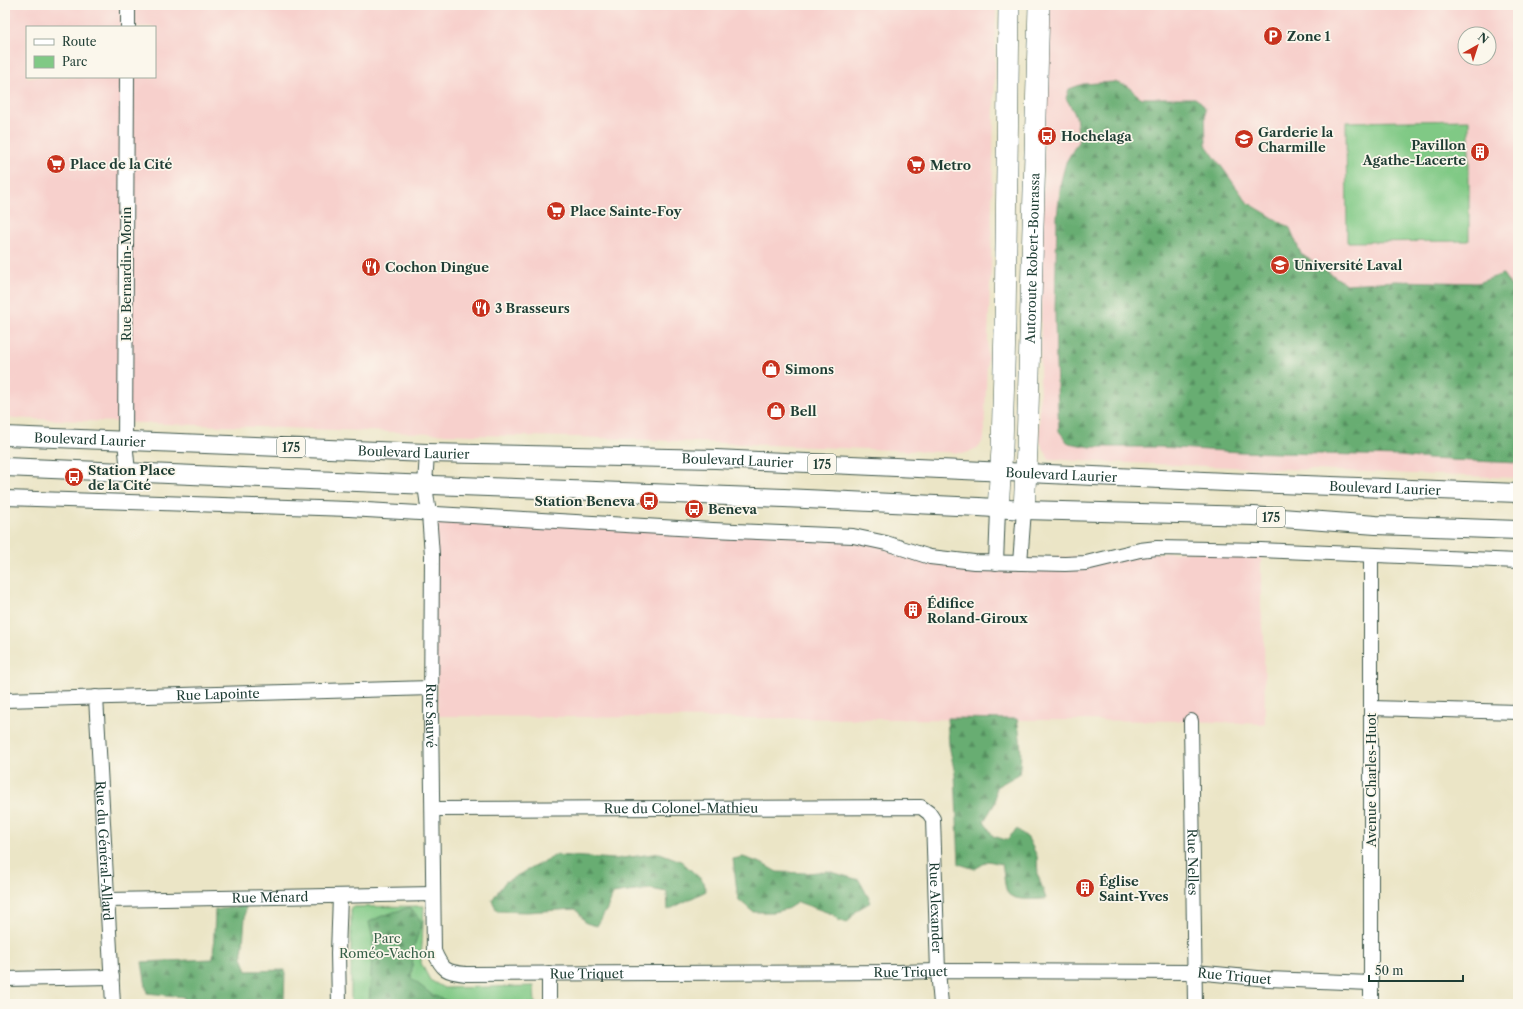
<svg xmlns="http://www.w3.org/2000/svg" width="1523" height="1009" font-family="'Libre Caslon Text',serif">
  <style>
    .built { fill: #f7d0cc; fill-rule: evenodd }
    .green { fill: #80c985; stroke: #50835c }
    .forest { fill: url(#forest-firs); stroke: #447553 }
    .lines { fill: none; stroke-linecap: round; stroke-linejoin: round }
    .minor-casing { stroke: #3e564a; stroke-width: 16 }
    .major-casing { stroke: #3e564a; stroke-width: 20 }
    .highway-casing { stroke: #3e564a; stroke-width: 22 }
    .minor { stroke: #fff; stroke-width: 14 }
    .major { stroke: #fff; stroke-width: 18 }
    .highway { stroke: #fff; stroke-width: 21 }
    .labels { text-anchor: middle; dominant-baseline: central; stroke-width: 3.5; stroke-linejoin: round; paint-order: stroke }
    .shield { fill: #fbf7ec; stroke: #61756b; stroke-width: 1 }
    .shield-label { font-size: 12px; font-weight: bold; fill: #1f3d34 }
    .poi-label { font-size: 13px; font-weight: bold; fill: #1f3d34; stroke: #fbf7ec; text-anchor: start }
    .street-label { font-size: 13px; fill: #1f3d34; stroke: #fbf7ec }
    .park-label { font-size: 13px; fill: #376048; stroke: #fbf7ec }
  </style>
  <defs>
    <pattern id="forest-firs" width="22" height="20" patternUnits="userSpaceOnUse"><rect width="22" height="20" fill="#68ad72"/><path d="M5 1l3.5 6h-7zM16 11l3.5 6h-7z" fill="#558e5e"/></pattern>
  </defs>
  <rect width="100%" height="100%" fill="#fbf7ec"/>
  <filter id="ink" filterUnits="userSpaceOnUse"><feTurbulence type="fractalNoise" baseFrequency=".025" numOctaves="2"/><feDisplacementMap in="SourceGraphic" scale="8" xChannelSelector="R" yChannelSelector="G"/><feConvolveMatrix kernelMatrix="1 2 1 2 8 2 1 2 1" color-interpolation-filters="sRGB"/></filter>
  <filter id="wash" filterUnits="userSpaceOnUse"><feTurbulence type="fractalNoise" baseFrequency=".012" numOctaves="4" result="noise"/><feDisplacementMap in="SourceGraphic" scale="16" xChannelSelector="R" yChannelSelector="G"/><feGaussianBlur stdDeviation="0.9" result="paint"/><feColorMatrix in="noise" values="0 0 0 0 0 0 0 0 0 0 0 0 0 0 0 0 0 1.4 0 .05"/><feComposite in="paint" operator="in"/></filter>
  <g filter="url(#wash)">
    <rect width="100%" height="100%" fill="#ebe5c6"/>
    <!-- built -->
    <g class="built">
      <path d="M5,5h991l-5,259 -7,175 -5,8 -13,6 -391,-16 -99,-2 -471,-17zM27,27h128v50h-128z"/>
      <path d="M1046,5h472v473l-439,-17 -30,-2 -10,-19zM1465,34h24v24h-24z"/>
      <polygon points="429,514 835,535 974,562 1124,554 1261,550 1261,607 1264,635 1265,724 1191,721 438,716"/>
    </g>
    <!-- green -->
    <g class="green">
      <polygon points="1469,120 1469,241 1347,242 1346,122"/>
      <polygon points="424,906 421,963 430,980 444,988 534,986 535,1004 351,1004 351,907"/>
    </g>
    <!-- forest -->
    <g class="forest">
      <polygon points="1114,82 1127,86 1141,98 1195,98 1201,102 1205,108 1206,145 1247,202 1290,228 1301,254 1346,284 1396,281 1477,283 1503,274 1513,289 1518,321 1518,463 1428,459 1400,456 1240,452 1160,447 1091,447 1068,443 1059,431 1056,364 1055,312 1057,217 1061,181 1066,162 1079,140 1076,116 1066,98 1069,89 1083,84"/>
      <path d="M947,718l70,1c4,20 5,35 2,55l-23,13 -1,16 -11,18 9,15 13,4 11,-11 11,9 9,18 1,19 8,24c-10,0 -34,3 -39,-7 -3,-8 -3,-19 -5,-28l-14,-3 -13,8 -16,-5 -4,-90 -6,-29z"/>
      <polygon points="660,853 681,861 704,882 706,891 668,910 667,892 650,889 613,894 607,909 597,926 586,923 576,909 527,912 497,911 492,900 505,882 556,855 615,859"/>
      <polygon points="743,857 761,863 777,872 807,873 828,871 859,880 871,902 857,910 847,923 838,920 832,914 798,902 787,909 774,912 753,912 738,899 733,859"/>
      <polygon points="246,905 242,957 247,971 285,970 284,1004 184,1004 184,997 147,993 142,962 213,959 215,910"/>
      <polygon points="410,907 422,922 414,946 411,978 432,995 455,1004 369,1004 373,940 369,922 382,916"/>
    </g>
  </g>
  <g filter="url(#ink)">
    <g class="lines">
      <!-- minor casing -->
      <g class="minor-casing">
        <g id="minor">
          <polyline points="128,27 128,5"/>
          <polyline points="127,77 125,441 128,472"/>
          <path id="s1" d="M427,453l-2,32 4,29 3,41 -1,158 3,238c8,19 12,21 32,23l432,-2 40,-1 257,1 73,7 103,4"/>
          <polyline points="5,498 349,509 713,530 853,536 886,543 930,557 974,562 1065,564 1086,563 1140,550 1157,548 1261,550 1518,561"/>
          <polyline points="996,563 998,509"/>
          <polyline points="1020,563 1024,510"/>
          <path id="s2" d="M96,697l17,307"/>
          <path id="s3" d="M5,700l426,-12"/>
          <polyline points="1371,708 1518,712"/>
          <path id="s4" d="M1191,721l4,283"/>
          <path id="s5" d="M433,809l488,-2 8,6 4,6 5,152 3,33"/>
          <path id="s6" d="M108,900l325,-6"/>
          <polyline points="5,979 112,977"/>
          <polyline points="339,1004 338,953 340,896"/>
          <polyline points="549,1004 549,973"/>
          <polyline points="1371,1004 1371,556"/>
        </g>
      </g>
      <!-- major casing -->
      <g class="major-casing">
        <g id="major">
          <path id="s7" d="M5,436l422,17 289,6 510,23 292,11"/>
          <polyline points="5,467 405,484 784,498 979,507 1024,510 1254,516 1376,525 1518,530"/>
        </g>
      </g>
      <!-- highway casing -->
      <g class="highway-casing">
        <g id="highway">
          <polyline points="998,509 1002,449 1005,326 1009,5"/>
          <path id="s8" d="M1024,510l3,-61 12,-444"/>
        </g>
      </g>
      <!-- minor -->
      <use href="#minor" class="minor"/>
      <!-- major -->
      <use href="#major" class="major"/>
      <!-- highway -->
      <use href="#highway" class="highway"/>
    </g>
  </g>
  <!-- icons -->
  <defs>
    <g id="parking-disc" transform="scale(1)"><circle r="9.5" fill="#c8321e" stroke="#fbf7ec"/><path d="M-3.5-5.5H1a3.5 3.5 0 0 1 0 7H-1V5.5H-3.5ZM-1-3.4V-.6H.8a1.4 1.4 0 0 0 0-2.8Z" fill="#fff"/></g>
    <g id="bus-disc" transform="scale(1)"><circle r="9.5" fill="#c8321e" stroke="#fbf7ec"/><path d="M-5-6H5V4H4V6H2V4H-2V6H-4V4H-5ZM-3.5-4V0h7V-4ZM-3.5 1.2v1.5H-2V1.2ZM2 1.2v1.5H3.5V1.2Z" fill="#fff"/></g>
    <g id="school-disc" transform="scale(1)"><circle r="9.5" fill="#c8321e" stroke="#fbf7ec"/><path d="M0-5L7-2L0 1L-7-2ZM-4 1L0 2.5L4 1V4Q0 6-4 4Z" fill="#fff"/></g>
    <g id="building-disc" transform="scale(1)"><circle r="9.5" fill="#c8321e" stroke="#fbf7ec"/><path d="M-4-6H4V6H1V3H-1V6H-4ZM-2.5-4.3h1.7v1.8h-1.7ZM.8-4.3h1.7v1.8H.8ZM-2.5-1h1.7V.8h-1.7ZM.8-1h1.7V.8H.8Z" fill="#fff"/></g>
    <g id="supermarket-disc" transform="scale(1)"><circle r="9.5" fill="#c8321e" stroke="#fbf7ec"/><path d="M-6-5.5h2.5l.6 2H6L4.5 2H-2.5L-4.4-4H-6ZM-1.5 3.2a1.3 1.3 0 1 0 .1 0ZM3 3.2a1.3 1.3 0 1 0 .1 0Z" fill="#fff"/></g>
    <g id="university-disc" transform="scale(1)"><circle r="9.5" fill="#c8321e" stroke="#fbf7ec"/><path d="M0-5L7-2L0 1L-7-2ZM-4 1L0 2.5L4 1V4Q0 6-4 4Z" fill="#fff"/></g>
    <g id="restaurant-disc" transform="scale(1)"><circle r="9.5" fill="#c8321e" stroke="#fbf7ec"/><path d="M-5-6h1v4h1v-4h1v4h1v-4h1v5L-1.5 .5V6h-2V.5L-5-1ZM5-6V6H3V1.5H1.5Q1.5-4 5-6Z" fill="#fff"/></g>
    <g id="shop-disc" transform="scale(1)"><circle r="9.5" fill="#c8321e" stroke="#fbf7ec"/><path d="M-5-2.5h2.3a2.7 3.5 0 0 1 5.4 0H5L5.5 6h-11ZM-1.5-2.5h3a1.5 2.3 0 0 0-3 0Z" fill="#fff"/></g>
  </defs>
  <g fill-rule="evenodd">
    <use href="#parking-disc" x="1273" y="36"/>
    <use href="#bus-disc" x="1047" y="136"/>
    <use href="#school-disc" x="1244" y="139"/>
    <use href="#building-disc" x="1480" y="152"/>
    <use href="#supermarket-disc" x="56" y="164"/>
    <use href="#supermarket-disc" x="916" y="165"/>
    <use href="#supermarket-disc" x="556" y="211"/>
    <use href="#university-disc" x="1280" y="265"/>
    <use href="#restaurant-disc" x="371" y="267"/>
    <use href="#restaurant-disc" x="481" y="308"/>
    <use href="#shop-disc" x="771" y="369"/>
    <use href="#shop-disc" x="776" y="411"/>
    <use href="#bus-disc" x="74" y="477"/>
    <use href="#bus-disc" x="649" y="501"/>
    <use href="#bus-disc" x="694" y="509"/>
    <use href="#building-disc" x="913" y="610"/>
    <use href="#building-disc" x="1085" y="888"/>
  </g>
  <g class="labels">
    <!-- shield labels -->
    <g class="shield">
      <rect x="277" y="437" width="28" height="20" rx="3"/>
      <rect x="808" y="454" width="28" height="20" rx="3"/>
      <rect x="1257" y="507" width="28" height="20" rx="3"/>
    </g>
    <g class="shield-label">
      <text x="291" y="447">175</text>
      <text x="822" y="464">175</text>
      <text x="1271" y="517">175</text>
    </g>
    <!-- poi labels -->
    <g class="poi-label">
      <text x="1287" y="36">Zone 1</text>
      <text x="1258" y="132">Garderie la<tspan x="1258" dy="15">Charmille</tspan></text>
      <text x="1061" y="136">Hochelaga</text>
      <text x="1466" y="145" text-anchor="end">Pavillon<tspan x="1466" dy="15">Agathe-Lacerte</tspan></text>
      <text x="70" y="164">Place de la Cité</text>
      <text x="930" y="165">Metro</text>
      <text x="570" y="211">Place Sainte-Foy</text>
      <text x="1294" y="265">Université Laval</text>
      <text x="385" y="267">Cochon Dingue</text>
      <text x="495" y="308">3 Brasseurs</text>
      <text x="785" y="369">Simons</text>
      <text x="790" y="411">Bell</text>
      <text x="88" y="470">Station Place<tspan x="88" dy="15">de la Cité</tspan></text>
      <text x="635" y="501" text-anchor="end">Station Beneva</text>
      <text x="708" y="509">Beneva</text>
      <text x="927" y="603">Édifice<tspan x="927" dy="15">Roland-Giroux</tspan></text>
      <text x="1099" y="881">Église<tspan x="1099" dy="15">Saint-Yves</tspan></text>
    </g>
    <!-- street labels -->
    <g class="street-label">
      <text stroke="none"><textPath href="#s8" startOffset="252">Autoroute Robert-Bourassa</textPath></text>
      <text transform="translate(126 274) rotate(-90)">Rue Bernardin-Morin</text>
      <text stroke="none"><textPath href="#s7" startOffset="85">Boulevard Laurier</textPath></text>
      <text stroke="none"><textPath href="#s7" startOffset="409">Boulevard Laurier</textPath></text>
      <text stroke="none"><textPath href="#s7" startOffset="733">Boulevard Laurier</textPath></text>
      <text stroke="none"><textPath href="#s7" startOffset="1057">Boulevard Laurier</textPath></text>
      <text stroke="none"><textPath href="#s7" startOffset="1381">Boulevard Laurier</textPath></text>
      <text stroke="none"><textPath href="#s3" startOffset="213">Rue Lapointe</textPath></text>
      <text stroke="none"><textPath href="#s1" startOffset="263">Rue Sauvé</textPath></text>
      <text transform="translate(1371 780) rotate(-90)">Avenue Charles-Huot</text>
      <text stroke="none"><textPath href="#s5" startOffset="248">Rue du Colonel-Mathieu</textPath></text>
      <text stroke="none"><textPath href="#s2" startOffset="154">Rue du Général-Allard</textPath></text>
      <text stroke="none"><textPath href="#s4" startOffset="141">Rue Nelles</textPath></text>
      <text stroke="none"><textPath href="#s6" startOffset="162">Rue Ménard</textPath></text>
      <text stroke="none"><textPath href="#s5" startOffset="594">Rue Alexander</textPath></text>
      <text stroke="none"><textPath href="#s1" startOffset="986">Rue Triquet</textPath></text>
      <text stroke="none"><textPath href="#s1" startOffset="662">Rue Triquet</textPath></text>
      <text stroke="none"><textPath href="#s1" startOffset="1310">Rue Triquet</textPath></text>
    </g>
    <!-- park labels -->
    <g class="park-label">
      <text x="387" y="938">Parc<tspan x="387" dy="15">Roméo-Vachon</tspan></text>
    </g>
  </g>
  <!-- margin -->
  <rect width="1523" height="1009" fill="none" stroke="#fbf7ec" stroke-width="20"/>
  <!-- legend -->
  <rect x="26" y="26" width="130" height="52" fill="#fbf7ec" stroke="#a3ada2"/>
  <rect x="34" y="39" width="20" height="6" fill="#ffffff" stroke="#a3ada2"/>
  <text x="62" y="46" font-size="12" fill="#1f3d34">Route</text>
  <rect x="34" y="56" width="20" height="12" fill="#80c985" stroke="#a3ada2"/>
  <text x="62" y="66" font-size="12" fill="#1f3d34">Parc</text>
  <!-- north arrow -->
  <g transform="translate(1477 46) rotate(39)"><circle r="19" fill="#fbf7ec" stroke="#a3ada2"/>
  <path d="M0-3L7 15L0 10L-7 15Z" fill="#c8321e"/>
  <text y="-6" font-size="11" font-weight="bold" text-anchor="middle" fill="#1f3d34">N</text>
  </g>
  <!-- scale -->
  <path d="M1369 975v6h94v-6" fill="none" stroke="#1f3d34" stroke-width="2"/>
  <text x="1375" y="975" font-size="12" fill="#1f3d34" stroke="#fbf7ec" stroke-width="3" paint-order="stroke">50 m</text>
</svg>
